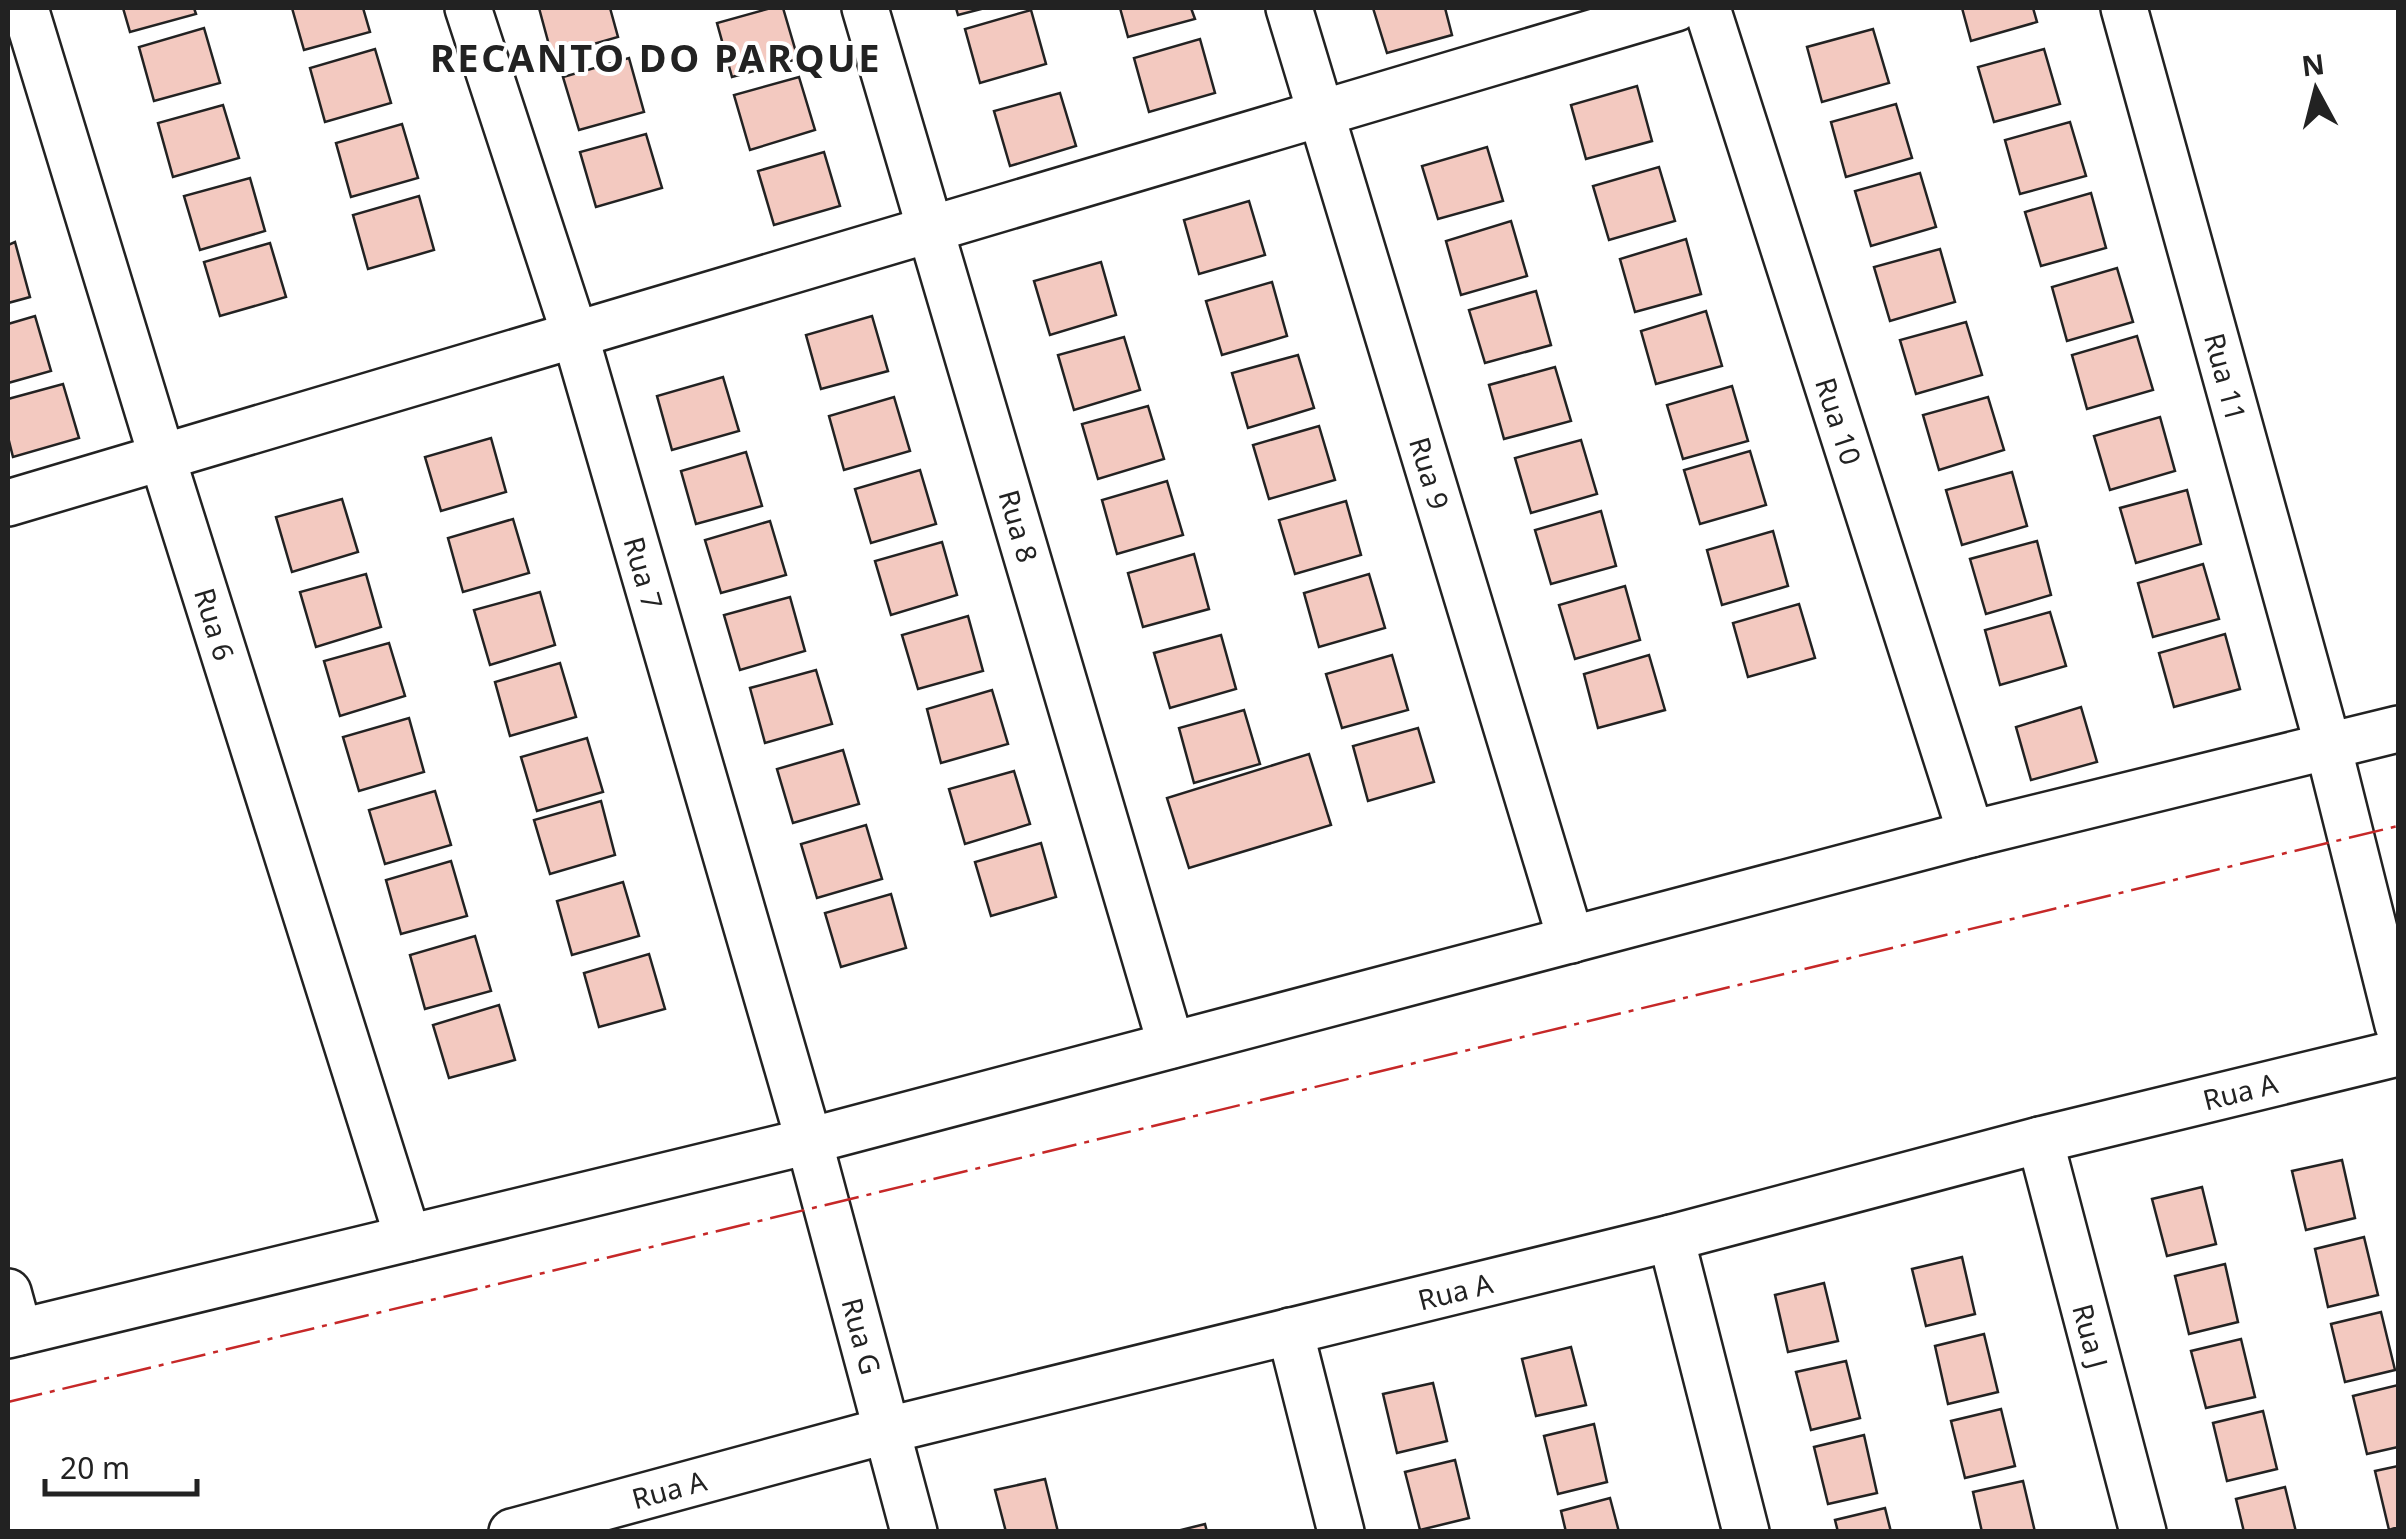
<svg xmlns="http://www.w3.org/2000/svg" width="2406" height="1539" font-family="'Noto Sans',sans-serif">
  <style>
    .building { fill: #f3c9c0; stroke: #222; stroke-width: 2.5 }
    .lines { fill: none; stroke-linecap: round; stroke-linejoin: round }
    .street-casing { stroke: #222; stroke-width: 50 }
    .street { stroke: #fff; stroke-width: 45 }
    .power { stroke: #c62828; stroke-width: 2.5; stroke-dasharray: 35 8 5 8; stroke-linecap: butt }
    .labels { text-anchor: middle; dominant-baseline: central; stroke-width: 8; stroke-linejoin: round; paint-order: stroke }
    .street-label { font-size: 28px; fill: #222; stroke: #fff }
    .district-label { font-size: 38px; font-weight: bold; letter-spacing: 2.5px; fill: #222; stroke: #fff }
  </style>
  <rect width="100%" height="100%" fill="#fff"/>
  <!-- building -->
  <g class="building">
    <polygon points="123,8 194,8 196,14 130,32"/>
    <polygon points="292,8 363,8 370,32 304,50"/>
    <polygon points="539,8 610,8 618,37 552,56"/>
    <polygon points="771,8 783,8 798,59 732,77 717,23"/>
    <polygon points="956,8 985,8 958,15"/>
    <polygon points="1120,8 1191,8 1195,19 1128,37"/>
    <polygon points="1373,8 1445,8 1452,35 1387,53"/>
    <polygon points="1962,8 2033,8 2037,22 1971,41"/>
    <polygon points="1031,10 1046,64 980,83 965,29"/>
    <polygon points="204,28 220,83 154,101 139,47"/>
    <polygon points="1873,29 1889,83 1822,102 1807,47"/>
    <polygon points="1200,39 1215,93 1149,112 1134,58"/>
    <polygon points="375,49 391,103 325,122 310,68"/>
    <polygon points="2044,49 2060,104 1994,122 1978,67"/>
    <polygon points="629,58 644,112 579,130 563,77"/>
    <polygon points="799,77 815,130 750,150 734,95"/>
    <polygon points="1637,86 1652,141 1586,159 1571,105"/>
    <polygon points="1060,93 1076,146 1010,166 994,111"/>
    <polygon points="1896,104 1912,158 1846,177 1831,122"/>
    <polygon points="223,105 239,158 173,177 158,123"/>
    <polygon points="2070,122 2086,176 2020,194 2005,140"/>
    <polygon points="402,124 418,178 351,197 336,143"/>
    <polygon points="646,134 662,188 596,207 580,152"/>
    <polygon points="1487,147 1503,201 1438,219 1422,166"/>
    <polygon points="824,152 840,206 774,225 758,171"/>
    <polygon points="1659,167 1675,221 1609,240 1593,186"/>
    <polygon points="1920,173 1936,227 1871,246 1855,191"/>
    <polygon points="250,178 265,231 200,250 184,196"/>
    <polygon points="2091,193 2106,248 2041,266 2025,212"/>
    <polygon points="419,196 434,250 368,269 353,215"/>
    <polygon points="1249,201 1265,255 1199,274 1184,220"/>
    <polygon points="1511,221 1527,276 1461,295 1446,241"/>
    <polygon points="1686,239 1701,294 1635,312 1620,259"/>
    <polygon points="15,242 30,297 8,303 8,245"/>
    <polygon points="270,243 286,297 220,316 204,262"/>
    <polygon points="1940,249 1955,302 1890,321 1874,267"/>
    <polygon points="1101,262 1116,315 1050,335 1034,281"/>
    <polygon points="2117,268 2133,322 2067,341 2052,287"/>
    <polygon points="1272,282 1287,336 1222,355 1206,301"/>
    <polygon points="1536,291 1551,345 1485,363 1469,310"/>
    <polygon points="1706,311 1722,366 1656,384 1641,331"/>
    <polygon points="35,316 51,371 8,383 8,324"/>
    <polygon points="872,316 888,371 821,389 806,335"/>
    <polygon points="1966,322 1982,375 1916,394 1900,340"/>
    <polygon points="2137,336 2153,390 2087,409 2072,355"/>
    <polygon points="1124,337 1140,390 1074,410 1058,355"/>
    <polygon points="1298,355 1314,408 1248,428 1232,373"/>
    <polygon points="1555,367 1571,421 1504,439 1489,385"/>
    <polygon points="723,377 739,431 672,450 657,396"/>
    <polygon points="63,384 79,438 13,457 8,437 8,399"/>
    <polygon points="1732,386 1748,441 1683,459 1667,405"/>
    <polygon points="894,397 910,451 844,470 829,416"/>
    <polygon points="1988,397 2004,450 1939,470 1923,415"/>
    <polygon points="1148,406 1164,459 1098,479 1082,424"/>
    <polygon points="2160,417 2175,471 2110,490 2094,436"/>
    <polygon points="1319,426 1335,480 1269,499 1253,445"/>
    <polygon points="491,438 506,492 441,511 425,457"/>
    <polygon points="1581,440 1597,494 1531,513 1515,458"/>
    <polygon points="1750,451 1766,505 1700,524 1684,470"/>
    <polygon points="746,452 762,506 696,524 681,471"/>
    <polygon points="920,470 936,524 871,543 855,489"/>
    <polygon points="2012,472 2027,526 1962,545 1946,490"/>
    <polygon points="1167,481 1183,535 1117,554 1102,500"/>
    <polygon points="2187,490 2201,544 2136,563 2120,508"/>
    <polygon points="342,499 358,552 292,572 276,517"/>
    <polygon points="1346,501 1361,555 1295,574 1279,520"/>
    <polygon points="1601,511 1616,566 1551,584 1535,530"/>
    <polygon points="513,519 529,573 463,592 448,538"/>
    <polygon points="770,521 786,575 721,593 705,540"/>
    <polygon points="1773,531 1788,586 1722,605 1707,550"/>
    <polygon points="2037,541 2051,595 1986,614 1970,559"/>
    <polygon points="942,542 957,595 891,615 875,561"/>
    <polygon points="1194,554 1209,609 1143,627 1128,573"/>
    <polygon points="2203,564 2219,619 2153,637 2138,583"/>
    <polygon points="366,574 381,627 316,647 300,592"/>
    <polygon points="1369,574 1385,628 1319,647 1304,593"/>
    <polygon points="1625,586 1640,640 1575,659 1559,605"/>
    <polygon points="540,592 555,645 490,665 474,610"/>
    <polygon points="790,597 805,651 740,670 724,615"/>
    <polygon points="1799,604 1815,658 1748,677 1733,623"/>
    <polygon points="2050,612 2066,666 2000,685 1985,630"/>
    <polygon points="968,616 983,671 918,689 902,635"/>
    <polygon points="2225,634 2240,689 2174,707 2159,653"/>
    <polygon points="1221,635 1236,689 1170,708 1154,653"/>
    <polygon points="389,643 405,696 340,716 324,661"/>
    <polygon points="1392,655 1408,710 1342,728 1326,674"/>
    <polygon points="1649,655 1665,710 1598,728 1584,674"/>
    <polygon points="560,663 576,717 510,736 495,682"/>
    <polygon points="816,670 832,724 765,743 750,688"/>
    <polygon points="992,690 1008,744 941,763 927,709"/>
    <polygon points="2081,707 2097,762 2031,780 2016,727"/>
    <polygon points="1244,710 1260,764 1194,783 1179,728"/>
    <polygon points="409,718 424,772 359,791 343,737"/>
    <polygon points="1418,728 1434,782 1368,801 1353,746"/>
    <polygon points="587,738 603,792 537,811 521,757"/>
    <polygon points="843,750 859,804 793,823 777,769"/>
    <polygon points="1309,754 1331,825 1189,868 1167,798"/>
    <polygon points="1014,771 1030,824 965,844 949,789"/>
    <polygon points="435,791 451,845 385,864 369,810"/>
    <polygon points="601,801 615,855 550,874 534,820"/>
    <polygon points="866,825 882,879 817,898 801,844"/>
    <polygon points="1041,843 1056,897 991,916 975,862"/>
    <polygon points="451,861 467,916 401,934 386,880"/>
    <polygon points="623,882 639,936 572,955 557,901"/>
    <polygon points="891,894 906,948 841,967 825,913"/>
    <polygon points="475,936 491,991 425,1009 410,955"/>
    <polygon points="649,954 665,1009 599,1027 584,973"/>
    <polygon points="499,1005 515,1060 449,1078 433,1025"/>
    <polygon points="2342,1160 2355,1218 2306,1230 2292,1171"/>
    <polygon points="2202,1187 2216,1244 2167,1256 2152,1199"/>
    <polygon points="2364,1237 2378,1295 2328,1307 2315,1249"/>
    <polygon points="1962,1257 1975,1314 1926,1326 1912,1269"/>
    <polygon points="2225,1264 2238,1322 2189,1334 2175,1276"/>
    <polygon points="1824,1283 1838,1341 1788,1352 1775,1295"/>
    <polygon points="2381,1312 2395,1370 2345,1382 2331,1324"/>
    <polygon points="1984,1334 1998,1392 1948,1404 1935,1346"/>
    <polygon points="2241,1339 2255,1397 2206,1408 2191,1351"/>
    <polygon points="1571,1347 1586,1405 1536,1416 1522,1359"/>
    <polygon points="1846,1361 1860,1418 1811,1430 1796,1372"/>
    <polygon points="1433,1383 1447,1441 1397,1453 1383,1394"/>
    <polygon points="2398,1385 2398,1447 2367,1454 2353,1396"/>
    <polygon points="2001,1409 2015,1466 1965,1478 1951,1421"/>
    <polygon points="2263,1411 2277,1469 2227,1481 2213,1423"/>
    <polygon points="1594,1424 1607,1482 1558,1494 1544,1436"/>
    <polygon points="1864,1435 1877,1493 1828,1504 1814,1447"/>
    <polygon points="1455,1460 1469,1518 1420,1530 1405,1472"/>
    <polygon points="2398,1466 2398,1527 2389,1530 2375,1471"/>
    <polygon points="1045,1479 1058,1532 1006,1532 995,1490"/>
    <polygon points="2023,1481 2035,1532 1982,1532 1973,1492"/>
    <polygon points="2285,1487 2296,1532 2244,1532 2236,1499"/>
    <polygon points="1610,1498 1619,1532 1566,1532 1561,1511"/>
    <polygon points="1885,1508 1891,1532 1838,1532 1835,1520"/>
    <polygon points="1205,1524 1207,1532 1173,1532"/>
  </g>
  <g class="lines">
    <!-- street casing -->
    <g class="street-casing">
      <g id="street">
        <polyline points="25,8 162,457 408,1238"/>
        <polyline points="468,8 575,335 809,1141 914,1532"/>
        <polyline points="865,8 1171,1045"/>
        <polyline points="1289,8 1571,940"/>
        <polyline points="1707,8 1971,834"/>
        <polyline points="2124,8 2328,746 2398,1025"/>
        <polyline points="8,503 1676,8"/>
        <polyline points="2040,1140 2143,1532"/>
        <polyline points="1671,1238 1746,1532"/>
        <polyline points="8,1292 19,1332"/>
        <polyline points="1290,1331 1341,1532"/>
        <polyline points="8,1335 809,1141 1971,834 2398,729"/>
        <polyline points="512,1532 888,1430 1671,1238 2040,1140 2398,1053"/>
      </g>
    </g>
    <!-- street -->
    <use href="#street" class="street"/>
    <!-- power -->
    <polyline class="power" points="8,1402 2398,826"/>
  </g>
  <g class="labels">
    <!-- street labels -->
    <g class="street-label">
      <text transform="translate(2226 377) rotate(75)">Rua 11</text>
      <text transform="translate(1839 421) rotate(72)">Rua 10</text>
      <text transform="translate(1430 473) rotate(73)">Rua 9</text>
      <text transform="translate(1019 526) rotate(74)">Rua 8</text>
      <text transform="translate(644 573) rotate(74)">Rua 7</text>
      <text transform="translate(215 624) rotate(73)">Rua 6</text>
      <text transform="translate(2240 1091) rotate(-14)">Rua A</text>
      <text transform="translate(1455 1291) rotate(-14)">Rua A</text>
      <text transform="translate(862 1336) rotate(75)">Rua G</text>
      <text transform="translate(2091 1336) rotate(75)">Rua J</text>
      <text transform="translate(669 1489) rotate(-15)">Rua A</text>
    </g>
    <!-- district labels -->
    <g class="district-label">
      <text x="656" y="57">RECANTO DO PARQUE</text>
    </g>
  </g>
  <!-- border -->
  <rect width="2406" height="1539" fill="none" stroke="#222222" stroke-width="20"/>
  <!-- north arrow -->
  <g transform="translate(2316 90) rotate(353)" stroke="#ffffff" stroke-width="8" paint-order="stroke">
  <path d="M0-8L18 38L0 25L-18 38Z" fill="#222222"/>
  <text y="-15" font-size="28" font-weight="bold" text-anchor="middle" fill="#222222">N</text>
  </g>
  <!-- scale -->
  <path d="M45 1479v15h152v-15" fill="none" stroke="#222222" stroke-width="5"/>
  <text x="60" y="1479" font-size="30" fill="#222222" stroke="#ffffff" stroke-width="8" paint-order="stroke">20 m</text>
</svg>
